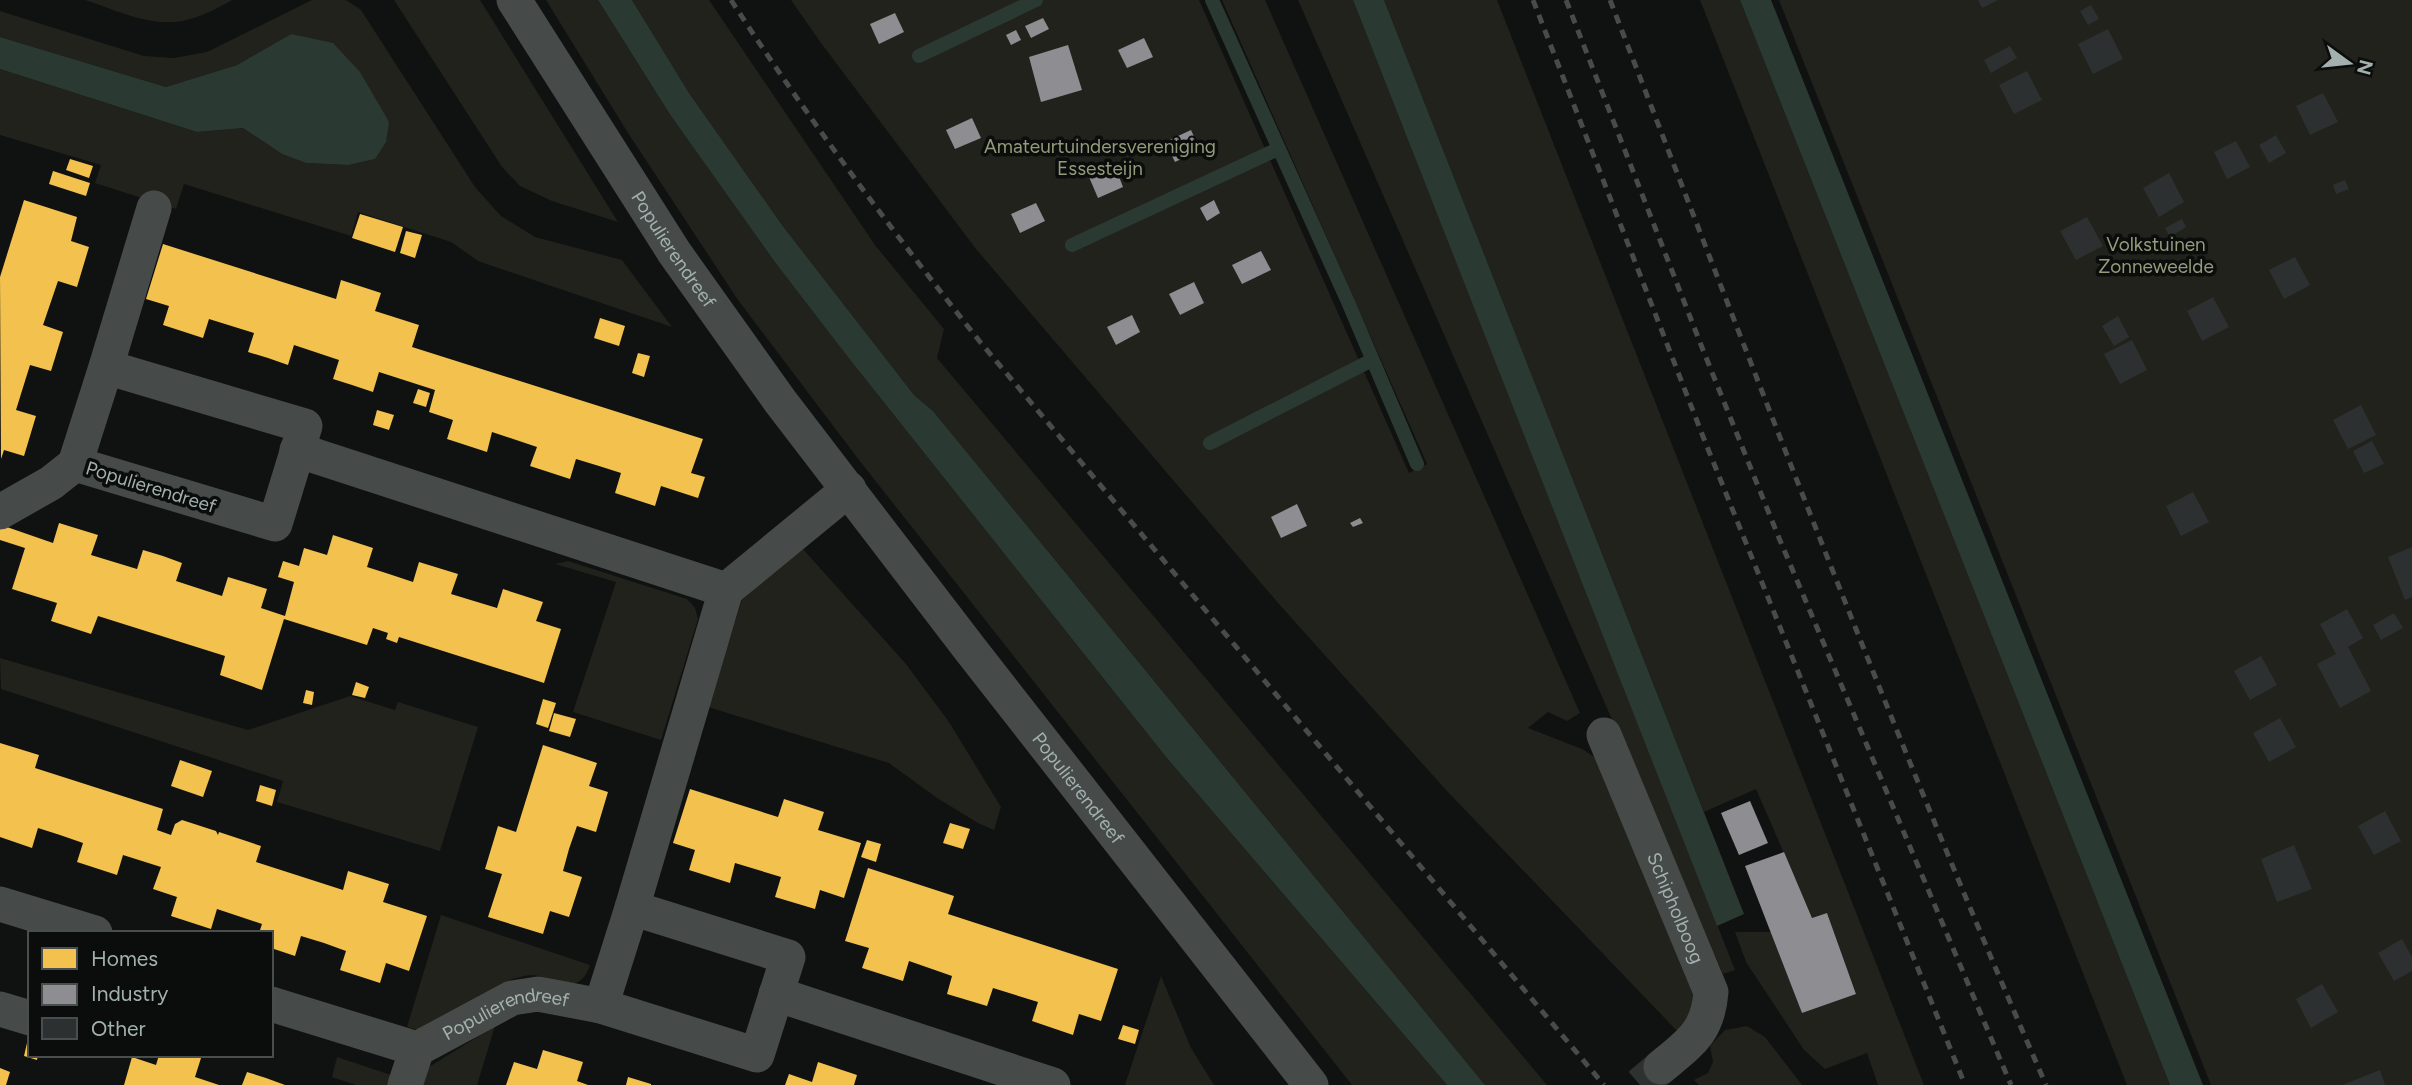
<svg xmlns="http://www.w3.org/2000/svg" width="2412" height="1085" font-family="Figtree,sans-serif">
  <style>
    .green { fill: #21221c }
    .water { fill: #2b3933 }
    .homes { fill: #f2c14e }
    .industry { fill: #8d8d92 }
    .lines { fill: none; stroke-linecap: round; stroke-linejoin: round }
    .stream { stroke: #2b3933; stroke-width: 14 }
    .building { fill: #2d3030 }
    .minor-tunnel { stroke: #2d3130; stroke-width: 35; stroke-dasharray: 35 18; stroke-linecap: butt }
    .minor { stroke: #464a49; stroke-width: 35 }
    .rail { stroke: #474b4b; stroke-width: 5; stroke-dasharray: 9 7; stroke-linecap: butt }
    .labels { text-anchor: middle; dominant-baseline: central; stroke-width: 7; stroke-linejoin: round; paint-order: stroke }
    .park-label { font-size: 19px; fill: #949b7a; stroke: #0b0c0c }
    .street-label { font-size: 19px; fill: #a2b1ae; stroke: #0b0c0c }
  </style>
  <rect width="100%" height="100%" fill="#101111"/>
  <!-- green -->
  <g class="green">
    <path d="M85,0h147c-14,8 -29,16 -45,20 -33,9 -71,-10 -102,-20z"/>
    <polygon points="312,0 346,0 361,10 475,187 501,216 535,237 622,260 672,327 478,261 451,242 358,212 351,236 184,184 176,209 95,183 101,165 0,135 0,69 197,132 243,128 282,154 306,163 349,165 375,159 291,34 237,65 166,87 0,37 0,11 144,56 174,58 207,52"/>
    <polygon points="394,0 480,0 618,222 552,201 520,186 502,167"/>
    <polygon points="546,0 598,0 669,113 851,361 1166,757 1447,1085 1352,1085 859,460 738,300 628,133"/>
    <polygon points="632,0 709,0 875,245 944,329 937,358 1547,1085 1485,1085 933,411 914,395 782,225 689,93"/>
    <polygon points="791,0 1199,0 1409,473 1427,464 1222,0 1265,0 1580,713 1567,721 1548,712 1528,728 1582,749 1599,760 1696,1000 1679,1033 1446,790 1278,603 976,249 821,43"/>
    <polygon points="1298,0 1353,0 1735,970 1723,974"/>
    <polygon points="1384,0 1497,0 1924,1085 1878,1085 1867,1053 1825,1069 1804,1050 1746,962 1735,932 1772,932 1802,1013 1856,993 1827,913 1812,918 1756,789 1704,812"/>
    <polygon points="1700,0 1740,0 2170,1085 2127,1085"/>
    <polygon points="1779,0 2412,0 2412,1085 2211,1085"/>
    <polygon points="802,548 906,664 949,722 1001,807 994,830 978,823 937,798 889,763 708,707 742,600"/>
    <polygon points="568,561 687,599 695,608 698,619 661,740 573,712 616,582 555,564"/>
    <polygon points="0,658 248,730 350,696 395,710 398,702 478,727 440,851 277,802 283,781 1,689"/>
    <path d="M441,915l149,50c-10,30 -29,16 -51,11 -9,-2 -18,1 -27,3l-94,51 -11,-3z"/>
    <polygon points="1161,976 1191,1048 1214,1085 1125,1085"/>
    <polygon points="495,1026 477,1085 420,1085 424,1070"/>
    <polygon points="1747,1026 1765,1037 1802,1085 1699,1085 1694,1080 1708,1073 1713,1062 1710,1046 1725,1030"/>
    <polygon points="337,1057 394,1076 392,1085 356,1085 332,1077"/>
  </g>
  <!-- water -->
  <g class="water">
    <polygon points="598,0 632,0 689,93 782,225 914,395 933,411 1485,1085 1447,1085 1166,757 851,361 775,262 669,113"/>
    <polygon points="1353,0 1384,0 1744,914 1717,926"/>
    <polygon points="1740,0 1771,0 2203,1085 2170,1085"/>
    <polygon points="291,34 333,43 360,72 389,122 386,142 375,159 349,165 306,163 282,154 243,128 197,132 0,69 0,37 166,87 237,65"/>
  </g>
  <!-- homes -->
  <g class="homes">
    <polygon points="70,159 93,166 89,178 66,170"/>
    <polygon points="53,171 90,183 86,196 49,184"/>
    <polygon points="24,200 77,217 71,241 89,247 77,287 58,281 43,325 63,332 51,371 30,365 16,410 36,416 24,456 4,450 1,459 0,277"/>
    <polygon points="360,214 403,227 395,252 352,238"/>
    <polygon points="406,231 422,235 415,258 400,253"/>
    <polygon points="163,244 336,299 341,280 381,293 375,311 419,325 412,347 703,439 691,473 705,477 698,498 661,486 655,506 615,493 621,473 599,466 576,459 570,479 530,466 537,447 492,432 487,452 447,439 453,420 429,412 435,390 379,372 373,392 352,385 333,379 339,360 294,345 288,365 268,358 248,352 254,333 209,319 203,338 163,325 169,306 146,299"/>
    <polygon points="600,318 625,326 619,346 594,338"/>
    <polygon points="638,353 650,356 644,377 632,373"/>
    <polygon points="418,389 430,393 426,407 413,403"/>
    <polygon points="377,410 394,415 389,430 373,425"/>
    <polygon points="59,523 98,535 91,555 137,569 143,550 163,556 182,563 176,581 222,596 228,577 267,589 261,608 285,616 294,582 278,577 283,561 299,566 304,548 327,555 333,535 373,548 367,567 389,574 413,582 419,562 458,574 451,594 497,608 503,589 543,602 536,621 561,629 544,683 399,637 397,643 386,639 388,633 373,628 367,645 284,619 262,690 220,675 225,656 98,616 91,634 51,621 57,603 12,589 25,548 0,540 0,529 4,526 53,543"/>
    <polygon points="356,682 369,687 365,698 352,695"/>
    <polygon points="306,690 314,692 312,705 303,703"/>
    <polygon points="543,699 556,703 548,728 536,724"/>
    <polygon points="554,713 576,719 570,737 549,731"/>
    <polygon points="0,743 39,755 35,768 163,809 157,830 171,835 175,824 182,820 216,831 218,835 219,832 261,846 256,862 343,890 348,871 389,884 383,902 427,916 409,971 386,963 380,983 340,970 346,951 324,943 301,936 295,956 271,948 271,933 259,933 262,924 217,909 211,929 171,916 177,897 153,889 161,867 123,855 117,875 77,862 83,843 60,835 38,828 32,848 0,837"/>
    <polygon points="543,745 597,763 589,786 608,792 596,832 577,826 569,849 563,871 582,877 569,917 550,911 543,934 488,917 502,874 485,869 498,826 516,832"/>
    <polygon points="180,760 212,771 203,797 171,786"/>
    <polygon points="260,785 276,790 272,806 256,801"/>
    <polygon points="690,789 778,817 784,799 824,812 818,830 861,843 844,898 820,890 815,909 775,897 781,877 735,863 730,883 689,870 695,850 673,843"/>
    <polygon points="950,823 970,829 963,849 943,843"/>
    <polygon points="867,840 881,844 876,862 861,857"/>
    <polygon points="868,868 954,896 948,914 1118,969 1101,1021 1079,1014 1073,1035 1032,1021 1038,1002 993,988 987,1006 947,994 952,976 909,961 903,981 862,968 869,948 845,941"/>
    <polygon points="1123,1025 1139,1030 1135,1044 1118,1039"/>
    <polygon points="27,1043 30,1044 30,1055 38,1055 37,1060 24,1056"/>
    <polygon points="543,1050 583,1062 577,1081 588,1085 506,1085 514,1062 537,1069"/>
    <polygon points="159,1055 193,1055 201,1058 195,1077 219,1085 124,1085 132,1057 156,1065"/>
    <polygon points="818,1062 857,1075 854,1085 785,1085 789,1074 812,1082"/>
    <polygon points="0,1068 10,1072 6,1085 0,1085"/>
    <polygon points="247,1072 266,1078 285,1085 242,1085"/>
    <polygon points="628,1077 651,1084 651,1085 626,1085"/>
  </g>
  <!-- industry -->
  <g class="industry">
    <polygon points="895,13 904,32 879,44 870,24"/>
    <polygon points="1043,18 1049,29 1031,38 1025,26"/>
    <polygon points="1016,30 1021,40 1011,45 1006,35"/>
    <polygon points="1144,38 1153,57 1127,68 1118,50"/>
    <polygon points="1068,45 1082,90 1041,102 1029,57"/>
    <polygon points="972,118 981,138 955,149 946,130"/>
    <polygon points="1191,130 1200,150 1175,162 1165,142"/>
    <polygon points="1115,166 1123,187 1098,198 1089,177"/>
    <polygon points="1214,200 1220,213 1207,221 1200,208"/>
    <polygon points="1036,203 1045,221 1020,233 1011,214"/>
    <polygon points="1261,251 1271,270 1242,284 1232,265"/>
    <polygon points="1194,282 1204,303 1180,315 1169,294"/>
    <polygon points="1132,315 1140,332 1116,345 1107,327"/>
    <polygon points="1297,504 1307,526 1281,538 1271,517"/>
    <polygon points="1360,518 1363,523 1353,527 1350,523"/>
    <polygon points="1750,801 1768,843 1739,855 1721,813"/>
    <polygon points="1784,852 1812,918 1827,913 1856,994 1802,1013 1745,866"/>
  </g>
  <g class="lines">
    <!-- stream -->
    <g class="stream">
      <polyline points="1212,0 1348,302 1417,464"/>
      <polyline points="919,56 1036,0"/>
      <polyline points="1072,245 1278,149"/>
      <polyline points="1210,443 1372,360"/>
    </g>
  </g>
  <!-- building -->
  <g class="building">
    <polygon points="1978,0 1998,0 1982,8"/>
    <polygon points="2091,5 2099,19 2088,25 2080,11"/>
    <polygon points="2108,29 2123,59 2093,74 2078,44"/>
    <polygon points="2010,46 2017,58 1991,73 1984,60"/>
    <polygon points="2027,71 2042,100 2014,114 1999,85"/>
    <polygon points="2323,93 2338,122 2310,135 2296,106"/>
    <polygon points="2276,135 2286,153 2269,163 2259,145"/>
    <polygon points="2236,141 2250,167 2227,179 2214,152"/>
    <polygon points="2169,173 2184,202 2159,217 2143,188"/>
    <polygon points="2345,180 2349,189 2336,194 2333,185"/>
    <polygon points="2087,217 2103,246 2076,260 2060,231"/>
    <polygon points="2182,219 2186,227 2170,237 2165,228"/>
    <polygon points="2110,254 2117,267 2104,274 2096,261"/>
    <polygon points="2295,257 2310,285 2284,299 2269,270"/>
    <polygon points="2213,297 2229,327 2202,341 2187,311"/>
    <polygon points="2118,316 2129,337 2114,346 2102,326"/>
    <polygon points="2132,340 2147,370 2120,384 2104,354"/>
    <polygon points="2361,405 2376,435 2348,449 2333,420"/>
    <polygon points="2372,441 2384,464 2364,473 2353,451"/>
    <polygon points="2193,492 2209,522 2181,536 2166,506"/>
    <polygon points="2412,547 2412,597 2405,600 2388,557"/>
    <polygon points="2347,609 2363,638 2348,647 2371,691 2340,708 2317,664 2336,654 2320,624"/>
    <polygon points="2394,613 2403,628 2381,640 2373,625"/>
    <polygon points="2261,656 2277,685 2250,700 2234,671"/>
    <polygon points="2280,718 2296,747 2269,762 2253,733"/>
    <polygon points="2385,811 2401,841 2374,855 2358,826"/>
    <polygon points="2294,845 2312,889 2277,902 2261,859"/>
    <polygon points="2402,939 2412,957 2412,971 2394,981 2378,953"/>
    <polygon points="2322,984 2338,1012 2311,1028 2296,999"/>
    <polygon points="2380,1070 2385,1085 2342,1085"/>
  </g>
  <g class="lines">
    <!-- minor-tunnel -->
    <polyline class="minor-tunnel" points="1640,1085 1661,1067"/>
    <!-- minor -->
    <g class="minor">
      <path id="s1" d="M514,0l160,252 106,149 190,248 341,436"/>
      <polygon points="106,367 305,426 275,524 75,464"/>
      <polyline points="106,367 154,208"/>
      <polyline points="297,450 726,590 849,489"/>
      <polyline points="0,512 51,483 75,464"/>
      <path id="s2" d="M1604,735l107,257c-3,40 -21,51 -50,75"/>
      <polyline points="0,904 95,933"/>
      <polygon points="632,908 788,957 757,1055 601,1006"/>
      <polyline points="632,908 726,590"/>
      <polyline points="776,994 1053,1085"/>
      <polyline points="271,1004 417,1049"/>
      <polyline points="0,1009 30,1018"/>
      <path id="s3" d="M405,1085l12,-36 95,-51 26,-4 63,12"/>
    </g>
    <!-- rail -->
    <g class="rail">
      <path d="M731,0c77,119 162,232 250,343l623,742"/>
      <polyline points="1533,0 1704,439 1965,1085"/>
      <polyline points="1566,0 1703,350 1779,538 2011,1085"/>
      <path d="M1610,0c141,363 280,728 436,1085"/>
    </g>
  </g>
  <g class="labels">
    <!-- park labels -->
    <g class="park-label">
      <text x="1100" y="146">Amateurtuindersvereniging<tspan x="1100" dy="22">Essesteijn</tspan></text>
      <text x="2156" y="244">Volkstuinen<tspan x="2156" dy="22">Zonneweelde</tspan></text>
    </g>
    <!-- street labels -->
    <g class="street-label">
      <text stroke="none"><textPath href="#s1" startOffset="296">Populierendreef</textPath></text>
      <text transform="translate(151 487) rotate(17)">Populierendreef</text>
      <text stroke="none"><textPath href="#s1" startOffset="970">Populierendreef</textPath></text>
      <text stroke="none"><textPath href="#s2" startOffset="187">Schipholboog</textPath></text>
      <text stroke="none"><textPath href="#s3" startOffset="136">Populierendreef</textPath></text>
    </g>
  </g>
  <!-- legend -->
  <rect x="28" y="931" width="245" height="126" fill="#0b0c0c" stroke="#474e4d" stroke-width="2"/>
  <rect x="42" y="948" width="35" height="21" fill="#f2c14e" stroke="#474e4d" stroke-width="2"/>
  <text x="91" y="966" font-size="21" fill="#a2b1ae">Homes</text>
  <rect x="42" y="984" width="35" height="21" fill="#8d8d92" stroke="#474e4d" stroke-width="2"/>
  <text x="91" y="1001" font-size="21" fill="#a2b1ae">Industry</text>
  <rect x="42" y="1018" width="35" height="21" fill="#2d3030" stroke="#474e4d" stroke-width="2"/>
  <text x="91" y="1036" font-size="21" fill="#a2b1ae">Other</text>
  <!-- north arrow -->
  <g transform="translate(2349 63) rotate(105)" stroke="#0b0c0c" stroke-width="5" paint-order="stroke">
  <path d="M0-5L12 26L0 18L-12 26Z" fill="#a2b1ae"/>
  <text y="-10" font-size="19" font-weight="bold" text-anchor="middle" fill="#a2b1ae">N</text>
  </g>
</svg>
